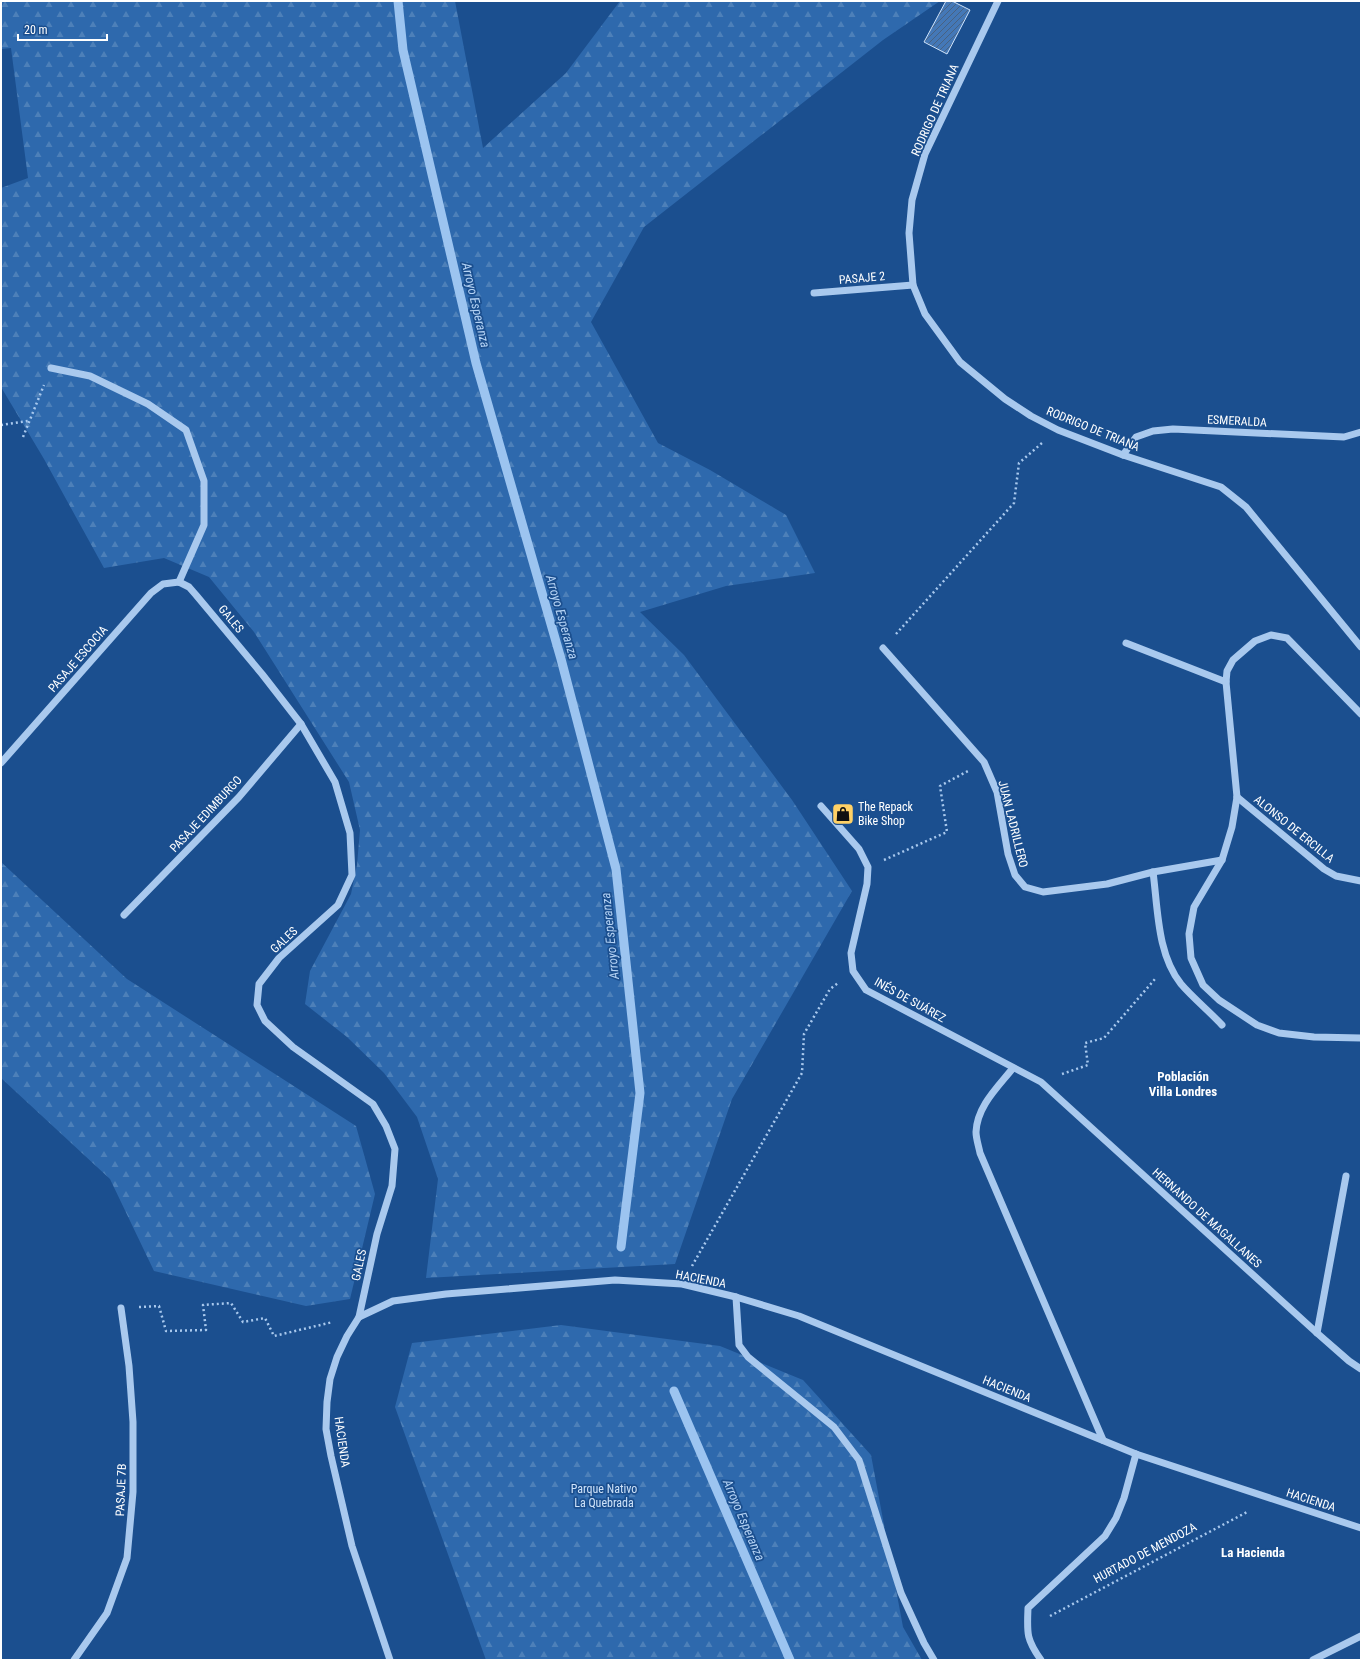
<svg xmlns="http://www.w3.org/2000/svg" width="1362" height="1661" font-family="'Roboto Condensed',sans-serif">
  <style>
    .forest { fill: url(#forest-firs) }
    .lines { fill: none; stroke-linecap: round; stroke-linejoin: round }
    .stream { stroke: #9cc4f0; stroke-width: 9 }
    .building { fill: url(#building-hatch); stroke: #cfe3fa }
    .path { stroke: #a9c9ee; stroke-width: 2.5; stroke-dasharray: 2 3; stroke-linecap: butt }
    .minor { stroke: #a9c9ee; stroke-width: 7 }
    .labels { text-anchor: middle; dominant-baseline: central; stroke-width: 3.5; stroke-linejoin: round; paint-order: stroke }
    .street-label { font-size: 12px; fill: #fff; stroke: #1b4f8f }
    .poi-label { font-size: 12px; fill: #fff; stroke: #1b4f8f; text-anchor: start }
    .park-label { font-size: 12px; fill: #cfe3fa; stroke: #1b4f8f }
    .water-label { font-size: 13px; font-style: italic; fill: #b5d3f5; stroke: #1b4f8f }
    .neighbourhood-label { font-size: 13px; font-weight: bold; fill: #fff; stroke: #1b4f8f }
  </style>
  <defs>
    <pattern id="forest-firs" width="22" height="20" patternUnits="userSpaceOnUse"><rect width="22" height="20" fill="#2e69ad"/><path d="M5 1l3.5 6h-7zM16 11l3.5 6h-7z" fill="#4d80b9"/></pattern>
    <pattern id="building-hatch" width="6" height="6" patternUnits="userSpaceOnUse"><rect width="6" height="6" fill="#4478b7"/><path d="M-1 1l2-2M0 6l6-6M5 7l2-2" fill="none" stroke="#486282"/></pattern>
  </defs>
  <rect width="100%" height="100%" fill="#1b4f8f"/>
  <!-- forest -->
  <g class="forest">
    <polygon points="1,1 455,1 483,148 566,73 620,1 940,1 883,40 644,227 591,322 658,443 710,470 786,515 815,573 726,586 640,612 684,655 792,800 852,891 732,1099 675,1264 426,1278 438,1179 417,1117 384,1073 347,1037 305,1004 310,971 351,894 357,865 360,830 349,782 254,632 209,577 164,558 104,568 44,459 1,387 1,188 28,178 11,48 1,49"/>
    <polygon points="1,862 127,979 356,1126 375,1194 350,1299 306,1306 154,1271 110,1179 1,1078"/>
    <polygon points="561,1325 720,1346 803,1380 871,1455 903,1627 922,1660 486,1660 395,1407 412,1343"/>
  </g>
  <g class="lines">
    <!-- stream -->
    <g class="stream">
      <polyline points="398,1 403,50 476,363 561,659 616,869 640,1093 621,1247"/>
      <polyline points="674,1391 790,1660"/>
    </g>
  </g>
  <!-- building -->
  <polygon class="building" points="946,1 952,1 970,10 947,54 924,42"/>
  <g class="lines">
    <!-- path -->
    <g class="path">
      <polyline points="1,425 28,421"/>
      <polyline points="23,437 44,385"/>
      <polyline points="896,634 1014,503 1019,463 1042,443"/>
      <polyline points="884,860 947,832 940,786 968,771"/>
      <polyline points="1062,1074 1088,1065 1085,1043 1104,1038 1155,979"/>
      <polyline points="692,1266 802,1073 804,1034 830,989 838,983"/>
      <polyline points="139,1307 159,1306 166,1331 206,1330 203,1305 231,1303 243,1322 265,1318 274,1336 333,1322"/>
      <polyline points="1050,1616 1249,1511"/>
    </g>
    <!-- minor -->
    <g class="minor">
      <polyline points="998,1 925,154 912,200 909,233 913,285 925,314 960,362 1005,399 1031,416 1058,430 1123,455 1221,487 1246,507 1361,647"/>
      <polyline points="814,293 913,285"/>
      <polyline points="51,368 90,376 148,404 186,430 204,481 204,525 179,582"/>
      <polyline points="1123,455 1136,437 1153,431 1173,429 1344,437 1361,432"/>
      <polyline points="179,582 189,587 196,595 262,674 301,724 335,782 350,833 352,875 338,905 279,958 259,984 257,1005 265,1021 293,1047 373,1104 386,1126 395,1149 392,1186 377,1234 359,1317"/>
      <polyline points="1126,643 1226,682"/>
      <polyline points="883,648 984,762 997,792 1008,854 1015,875 1025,887 1043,892 1107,884 1153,872 1222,860"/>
      <polyline points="1361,714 1287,638 1271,635 1255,641 1233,660 1227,671 1226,682 1237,797 1232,827 1222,860 1194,907 1189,934 1191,958 1203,985 1219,1000 1257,1025 1279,1033 1314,1037 1361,1038"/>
      <polyline points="1,763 151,593 163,584 179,582"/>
      <polyline points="1237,797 1324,869 1336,876 1361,881"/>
      <polyline points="821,806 859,849 868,867 867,884 851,953 853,971 866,990 1041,1082 1317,1333 1349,1361 1361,1369"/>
      <path d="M1153,872c5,37 4,82 28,112 12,14 28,27 41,41"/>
      <polyline points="124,915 239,797 301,724"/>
      <path d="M1013,1068c-15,19 -36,38 -37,64 0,7 3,15 4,21l123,287"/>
      <polyline points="736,1297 739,1345 748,1357 834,1427 859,1460 901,1593 924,1643 934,1660"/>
      <polyline points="1317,1333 1346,1176"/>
      <polyline points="74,1660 107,1613 127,1558 133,1492 133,1422 129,1366 121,1308"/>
      <polyline points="390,1660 352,1546 331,1456 326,1429 327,1402 330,1379 337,1357 347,1336 359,1317 393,1301 446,1294 615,1280 682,1284 736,1297 799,1316 1136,1454 1361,1528"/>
      <path d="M1041,1660c-15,-21 -14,-27 -13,-52l77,-72 11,-18 8,-20 12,-44"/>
      <polyline points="1313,1660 1361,1636"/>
    </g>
  </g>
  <!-- icons -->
  <defs>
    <g id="shop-square" transform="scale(1.15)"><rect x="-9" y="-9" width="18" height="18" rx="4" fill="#ffd166" stroke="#1b4f8f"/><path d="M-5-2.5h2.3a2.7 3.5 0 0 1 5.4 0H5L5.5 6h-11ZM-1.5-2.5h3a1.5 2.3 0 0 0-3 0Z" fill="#111"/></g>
  </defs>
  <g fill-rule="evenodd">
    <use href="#shop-square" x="843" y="814"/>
  </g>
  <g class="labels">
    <!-- street labels -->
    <g class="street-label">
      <text transform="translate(935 110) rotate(-66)">RODRIGO DE TRIANA</text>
      <text transform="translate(862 278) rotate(-5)">PASAJE 2</text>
      <text transform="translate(1237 421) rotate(3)">ESMERALDA</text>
      <text transform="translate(1093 429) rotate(22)">RODRIGO DE TRIANA</text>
      <text transform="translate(231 619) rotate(50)">GALES</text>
      <text transform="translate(78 659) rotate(-49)">PASAJE ESCOCIA</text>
      <text transform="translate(206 814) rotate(-47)">PASAJE EDIMBURGO</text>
      <text transform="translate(1013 824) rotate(76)">JUAN LADRILLERO</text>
      <text transform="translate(1294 829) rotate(39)">ALONSO DE ERCILLA</text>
      <text transform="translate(284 940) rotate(-43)">GALES</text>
      <text transform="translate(910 1000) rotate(29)">INÉS DE SUÁREZ</text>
      <text transform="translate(1207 1218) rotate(42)">HERNANDO DE MAGALLANES</text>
      <text transform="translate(359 1265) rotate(-78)">GALES</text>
      <text transform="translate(701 1279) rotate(11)">HACIENDA</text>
      <text transform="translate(1007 1389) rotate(22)">HACIENDA</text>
      <text transform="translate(342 1442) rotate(82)">HACIENDA</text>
      <text transform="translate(121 1490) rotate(-88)">PASAJE 7B</text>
      <text transform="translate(1311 1500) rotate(18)">HACIENDA</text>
      <text transform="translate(1145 1553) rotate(-28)">HURTADO DE MENDOZA</text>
    </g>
    <!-- poi labels -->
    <g class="poi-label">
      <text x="858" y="807">The Repack<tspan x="858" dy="14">Bike Shop</tspan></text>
    </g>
    <!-- park labels -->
    <g class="park-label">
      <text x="604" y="1489">Parque Nativo<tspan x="604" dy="14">La Quebrada</tspan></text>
    </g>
    <!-- water labels -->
    <g class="water-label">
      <text transform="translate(476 305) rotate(77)">Arroyo Esperanza</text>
      <text transform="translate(562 617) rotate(74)">Arroyo Esperanza</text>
      <text transform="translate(610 936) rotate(-96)">Arroyo Esperanza</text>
      <text transform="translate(744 1520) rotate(67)">Arroyo Esperanza</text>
    </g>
    <!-- neighbourhood labels -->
    <g class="neighbourhood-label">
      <text x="1183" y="1076">Población<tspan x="1183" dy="15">Villa Londres</tspan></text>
      <text x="1253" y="1552">La Hacienda</text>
    </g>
  </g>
  <!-- border -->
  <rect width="1362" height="1661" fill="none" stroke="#ffffff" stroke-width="4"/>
  <!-- scale -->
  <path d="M18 34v6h89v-6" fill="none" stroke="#ffffff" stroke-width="2"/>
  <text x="24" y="34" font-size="12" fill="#ffffff" stroke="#1b4f8f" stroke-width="3" paint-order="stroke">20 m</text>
</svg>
